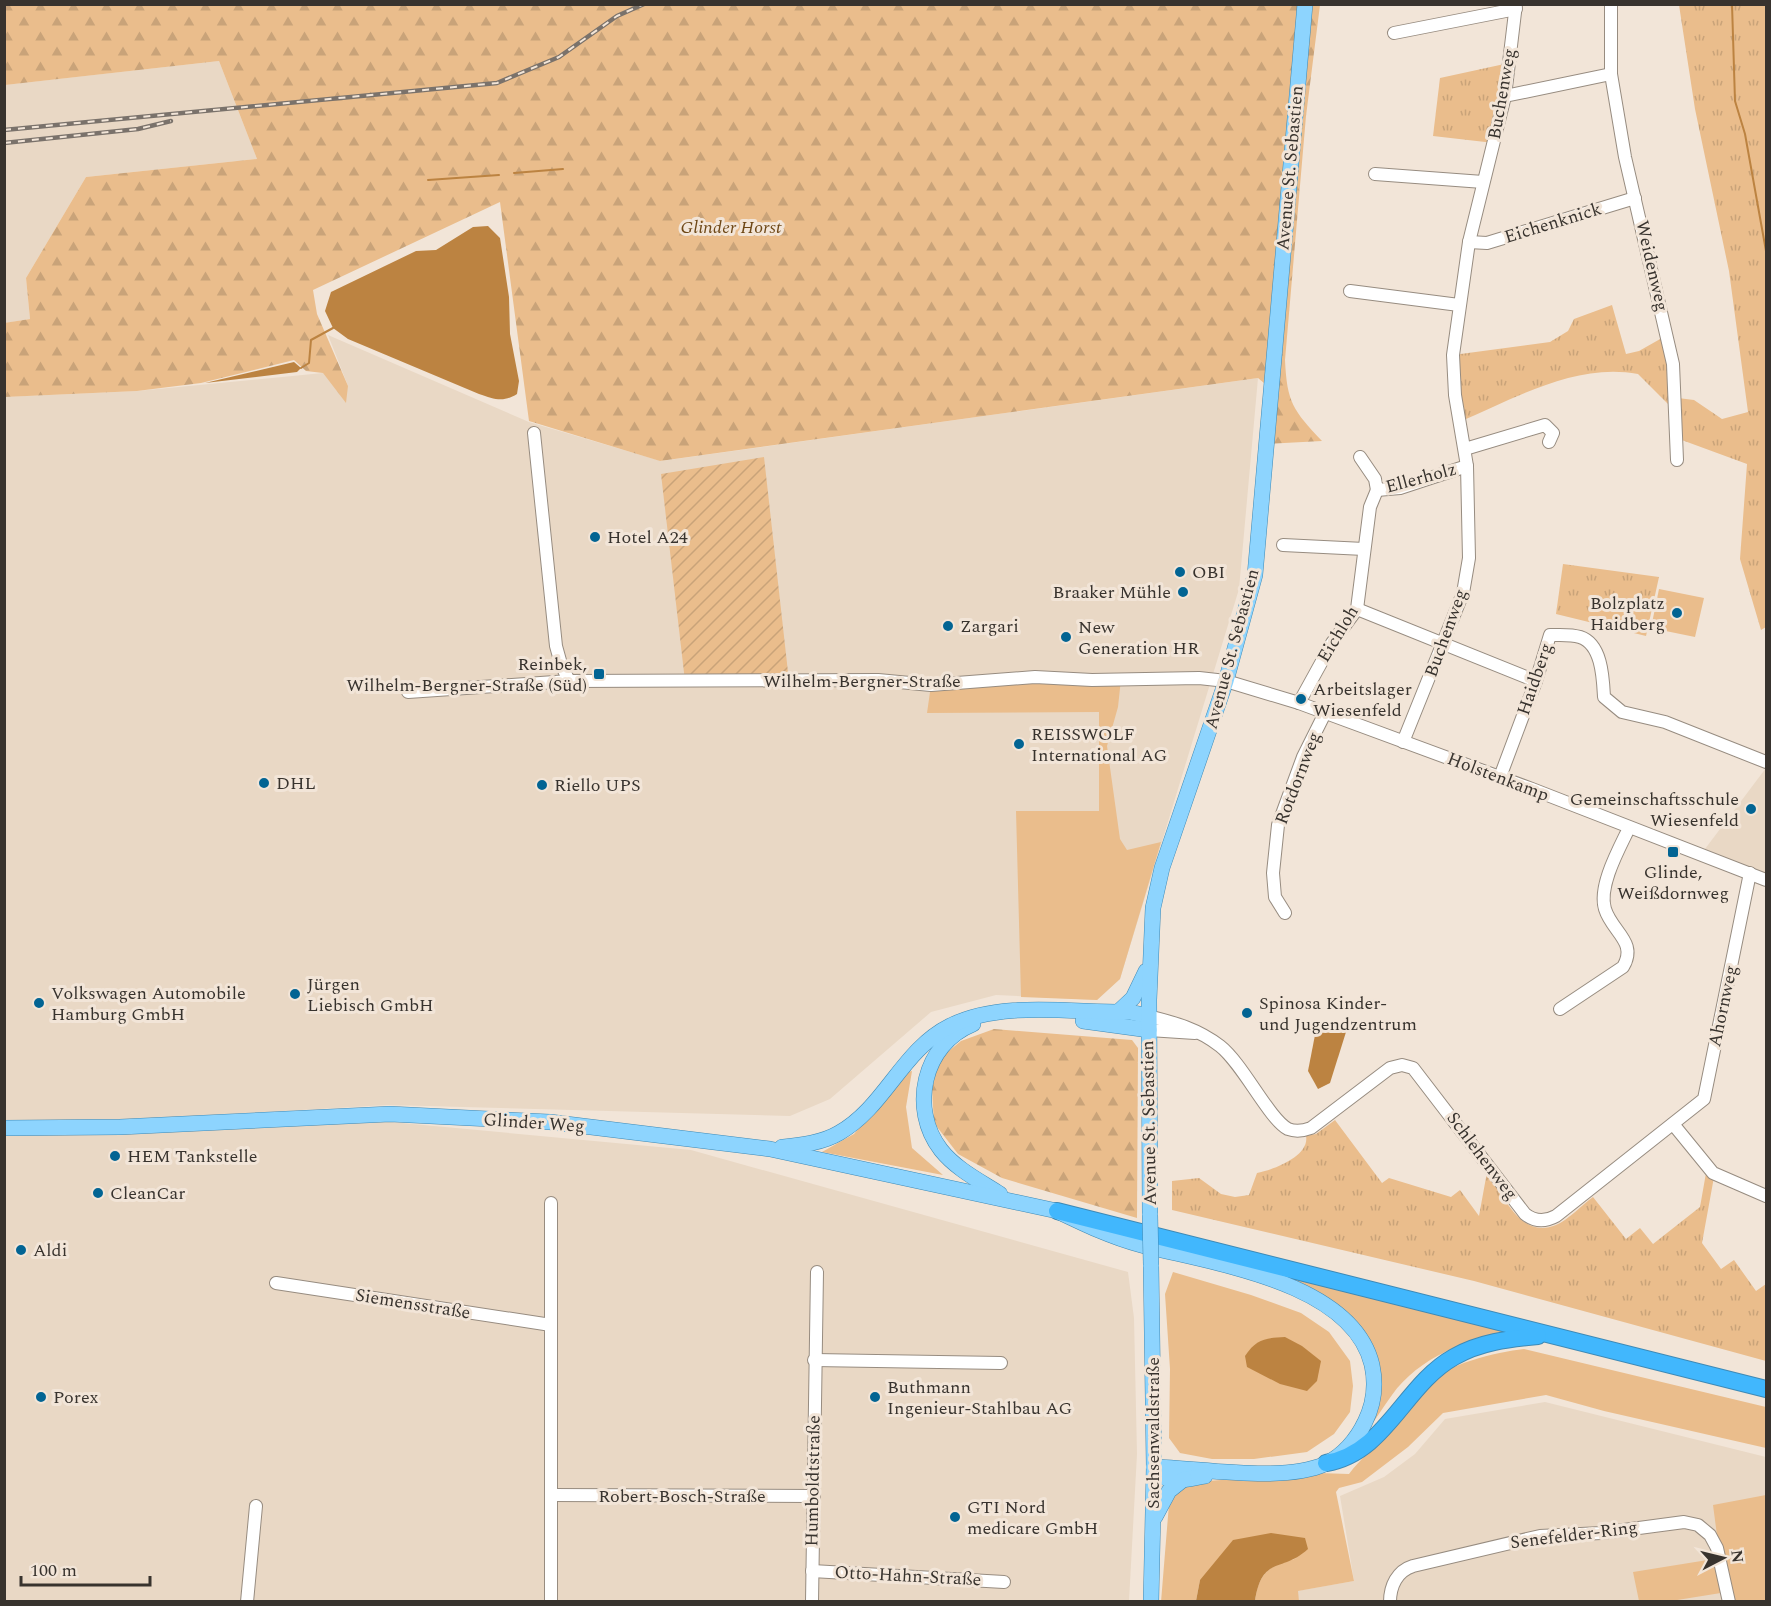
<svg xmlns="http://www.w3.org/2000/svg" width="1771" height="1606" font-family="Spectral,serif">
  <style>
    .built { fill: #e9d8c5 }
    .grass { fill: #eabd8c }
    .forest { fill: url(#forest-firs) }
    .park { fill: url(#park-tufts) }
    .garden { fill: url(#garden-furrows) }
    .water { fill: #bc8341 }
    .lines { fill: none; stroke-linecap: round; stroke-linejoin: round }
    .stream { stroke: #bc8341; stroke-width: 2 }
    .minor-casing { stroke: #978c80; stroke-width: 14 }
    .major-casing { stroke: #3e89b5; stroke-width: 16 }
    .highway-casing { stroke: #3e89b5; stroke-width: 18 }
    .minor { stroke: #fff; stroke-width: 12 }
    .major { stroke: #8dd4fe; stroke-width: 15 }
    .highway { stroke: #41b7fd; stroke-width: 16 }
    .rail-casing { stroke: #7a726b; stroke-width: 4.5 }
    .rail { stroke: #f2e5d8; stroke-width: 2; stroke-dasharray: 7; stroke-linecap: butt }
    .major-bridge-casing { stroke: #3e89b5; stroke-width: 16; stroke-linecap: butt }
    .major-bridge { stroke: #8dd4fe; stroke-width: 15 }
    .poi-dot { fill: #026493; stroke: #f2e5d8; stroke-width: 2 }
    .labels { text-anchor: middle; dominant-baseline: central; stroke-width: 6; stroke-linejoin: round; paint-order: stroke }
    .street-label { font-size: 18px; fill: #38332e; stroke: #f2e5d8 }
    .park-label { font-size: 18px; font-style: italic; fill: #6e4715; stroke: #f2e5d8 }
    .poi-label { font-size: 18px; fill: #38332e; stroke: #f2e5d8; text-anchor: start }
  </style>
  <defs>
    <pattern id="forest-firs" width="22" height="20" patternUnits="userSpaceOnUse" patternTransform="scale(1.5)"><rect width="22" height="20" fill="#eabd8c"/><path d="M5 1l3.5 6h-7zM16 11l3.5 6h-7z" fill="#c9a379"/></pattern>
    <pattern id="park-tufts" width="24" height="20" patternUnits="userSpaceOnUse" patternTransform="scale(1.5)"><rect width="24" height="20" fill="#eabd8c"/><path d="M3 7l-1-3M5 7V3M7 7l1-3M15 17l-1-3M17 17v-4M19 17l1-3" fill="none" stroke="#c9a379"/></pattern>
    <pattern id="garden-furrows" width="10" height="10" patternUnits="userSpaceOnUse" patternTransform="scale(1.5)"><rect width="10" height="10" fill="#eabd8c"/><path d="M-1 1l2-2M0 10L10 0M9 11l2-2" fill="none" stroke="#c9a379"/></pattern>
  </defs>
  <rect width="100%" height="100%" fill="#f2e5d8"/>
  <!-- built -->
  <g class="built">
    <polygon points="219,61 257,159 86,177 26,278 30,319 5,323 4,85"/>
    <polygon points="328,335 529,422 661,461 1258,378 1239,589 1120,979 1097,1000 996,995 931,1012 830,1099 790,1116 387,1105 5,1127 4,397 137,391 323,373 348,386"/>
    <polygon points="1766,768 1766,876 1705,849"/>
    <polygon points="380,1121 691,1150 1128,1272 1134,1318 1137,1454 1129,1601 5,1602 5,1134"/>
    <polygon points="1545,1402 1766,1457 1766,1601 1299,1602 1297,1591 1354,1581 1340,1496 1384,1477 1415,1454 1445,1419"/>
  </g>
  <!-- grass -->
  <g class="grass">
    <polygon points="1659,589 1704,598 1695,637 1651,628"/>
    <polygon points="1121,679 1118,707 1107,746 1120,839 1127,850 1161,842 1120,979 1097,1000 1021,997 1016,811 1099,811 1099,712 927,713 931,685"/>
    <polygon points="912,1071 906,1107 912,1148 943,1175 822,1152 854,1134 908,1072"/>
    <path d="M1246,1263l265,67c-43,9 -92,27 -119,65 -13,18 -19,30 -36,48l15,-27 -2,-76z"/>
    <polygon points="1173,1272 1251,1295 1301,1313 1329,1332 1350,1361 1353,1386 1350,1412 1334,1434 1307,1452 1254,1459 1212,1459 1180,1453 1169,1438 1170,1369 1165,1294"/>
    <path d="M1524,1349l242,58v41l-162,-37 -58,-16 -103,18 -35,34 -46,35 -23,6 -3,4 18,89 -56,10 1,10h-44c4,-29 14,-36 43,-43l-98,22 -4,21 -35,1 8,-98 10,-17 15,-5 124,-9 31,1c11,-15 25,-26 39,-40 14,-14 24,-33 37,-48 20,-22 71,-34 99,-37z"/>
    <polygon points="1766,1495 1766,1601 1729,1601 1727,1592 1671,1601 1639,1601 1633,1572 1720,1558 1713,1505"/>
  </g>
  <!-- forest -->
  <g class="forest">
    <path d="M5,5h1315l-14,111 -21,244c2,43 8,50 37,81l-55,3 3,-56 -12,-10 -598,83 -131,-40 -29,-219 -187,88 4,24 31,72 -2,17 -23,-30 -17,-2 -12,-11 -93,23 -64,8 -132,6 -1,-74 26,-4 -4,-41 60,-101 171,-18 -38,-98 -214,24z"/>
    <polygon points="994,1029 1132,1040 1138,1048 1137,1218 1002,1178 958,1154 934,1123 932,1089 938,1060 961,1041"/>
  </g>
  <!-- park -->
  <g class="park">
    <path d="M1679,5h87v622l-5,3 -21,-71 7,-95 -68,-25v-24l-41,-41c-62,-12 -124,25 -179,48l-6,-67 97,-13 18,-11 6,-12 38,-14 14,49 13,-3 30,-17 9,64 16,2 28,19 26,-7 -19,-141 -34,-162z"/>
    <polygon points="1509,63 1494,143 1433,136 1440,78"/>
    <polygon points="1563,564 1659,577 1646,636 1556,614"/>
    <path d="M1335,1120l47,63 7,-5 62,19 9,-7 19,26 8,-44c17,22 32,68 69,53 12,-5 26,-20 37,-28l33,42 14,-11 13,16 47,-37 6,-34 8,4 -12,66 19,26 13,-9 22,31 10,-7v77l-292,-80 -302,-71v-29l27,-3 22,16 14,3 14,-2 8,-22c16,-3 53,-17 49,-37l10,-2z"/>
  </g>
  <!-- garden -->
  <polygon class="garden" points="764,457 789,681 685,681 661,474"/>
  <!-- water -->
  <g class="water">
    <path d="M488,226l12,12 9,59 1,37 9,47 -2,13c-14,9 -23,5 -38,0l-131,-55 -15,-11 -8,-17 6,-19 85,-41 20,-1 37,-23z"/>
    <polygon points="294,362 301,368 297,372 205,383"/>
    <polygon points="1330,1021 1346,1032 1330,1083 1318,1089 1308,1071 1315,1035"/>
    <path d="M1285,1337l17,9 19,15 -4,20 -10,10 -27,-7 -33,-17 -2,-11c11,-17 21,-18 40,-19z"/>
    <path d="M1271,1533l34,5 3,11c-26,24 -46,6 -53,52h-59l4,-21 33,-40z"/>
  </g>
  <g class="lines">
    <!-- stream -->
    <g class="stream">
      <polyline points="1732,4 1735,101 1745,134 1766,251"/>
      <polyline points="514,173 563,169"/>
      <polyline points="428,180 499,175"/>
      <polyline points="301,368 309,363 311,340 333,328"/>
    </g>
    <!-- minor casing -->
    <g class="minor-casing">
      <g id="minor">
        <polyline points="1611,4 1611,74 1625,157 1673,364 1677,460"/>
        <polyline points="1394,33 1516,9"/>
        <polyline points="1505,96 1611,74"/>
        <polyline points="1375,174 1483,182"/>
        <polyline points="1469,242 1487,243 1635,198"/>
        <polyline points="1350,291 1459,305"/>
        <polyline points="534,433 556,646 561,664 569,681"/>
        <polyline points="1465,449 1545,425 1553,433 1549,442"/>
        <polyline points="1360,457 1375,479 1377,490 1400,488 1467,466"/>
        <polyline points="1283,545 1364,549"/>
        <polyline points="1357,609 1536,681"/>
        <polyline points="408,692 569,681 878,680 931,685 1035,677 1092,680 1199,678 1226,681 1299,703 1532,789 1766,880"/>
        <polyline points="1299,703 1332,643 1357,609 1370,507 1377,490"/>
        <polyline points="1403,742 1463,593 1469,558 1467,466 1455,395 1453,355 1469,242 1505,96 1516,4"/>
        <path d="M1500,777l36,-96 14,-46c9,0 21,-1 30,2 22,7 23,41 24,60l18,15 43,10 101,40"/>
        <polyline points="1285,913 1275,897 1273,873 1278,825 1303,757 1325,713"/>
        <path d="M1560,1009l63,-42c15,-25 -11,-35 -18,-58 -7,-23 14,-60 24,-81"/>
        <path d="M1148,1016c28,7 50,13 72,30 23,18 49,73 68,83 8,3 15,2 23,-1l79,-60 12,-3 11,3 112,146c10,8 20,8 31,2l148,-117 46,-226"/>
        <polyline points="1149,1030 1195,1033"/>
        <polyline points="1673,1124 1713,1173 1766,1196"/>
        <polyline points="276,1283 551,1325"/>
        <polyline points="814,1360 1001,1363"/>
        <polyline points="551,1495 813,1496"/>
        <polyline points="812,1571 1004,1582"/>
        <polyline points="247,1602 256,1506"/>
        <polyline points="551,1602 551,1203"/>
        <polyline points="812,1602 817,1272"/>
        <path d="M1390,1602c0,-16 7,-31 23,-36l127,-30 61,-3 83,-11 14,3 12,10 7,13 12,54"/>
      </g>
    </g>
    <!-- major casing -->
    <g class="major-casing">
      <g id="major">
        <polyline points="1118,1012 1133,998 1146,971"/>
        <polyline points="1083,1021 1149,1030"/>
        <path d="M973,1024c-50,20 -64,85 -32,126 15,19 39,31 59,44"/>
        <path d="M4,1128l116,-1 270,-13 160,8 220,27 287,62c27,13 54,26 84,34 69,18 211,36 231,120 4,19 2,39 -7,57 -8,17 -22,34 -40,42 -42,19 -125,4 -171,3"/>
        <path d="M782,1147c19,-2 40,-4 57,-14 46,-26 63,-83 111,-107 51,-26 123,-13 180,-14l18,4"/>
        <polyline points="1150,1215 1149,1000 1153,908 1162,868 1226,681 1255,575 1305,4"/>
        <path d="M1154,1467c11,20 32,12 51,9"/>
        <polyline points="1155,1517 1169,1491 1184,1479"/>
        <polyline points="1151,1602 1154,1467 1151,1265"/>
      </g>
    </g>
    <!-- highway casing -->
    <g class="highway-casing">
      <g id="highway">
        <polyline points="1057,1211 1766,1389"/>
        <path d="M1326,1463c60,-10 78,-78 128,-106 26,-15 54,-18 84,-21"/>
      </g>
    </g>
    <!-- minor -->
    <use href="#minor" class="minor"/>
    <!-- major -->
    <use href="#major" class="major"/>
    <!-- highway -->
    <use href="#highway" class="highway"/>
    <!-- rail casing -->
    <g class="rail-casing">
      <g id="rail">
        <polyline points="4,130 497,83 559,57 617,16 644,4"/>
        <polyline points="4,143 138,129 171,121"/>
      </g>
    </g>
    <!-- rail -->
    <use href="#rail" class="rail"/>
    <!-- major-bridge casing -->
    <g class="major-bridge-casing">
      <polyline id="major-bridge" points="1150,1215 1151,1265"/>
    </g>
    <!-- major-bridge -->
    <use href="#major-bridge" class="major-bridge"/>
  </g>
  <!-- markers -->
  <g class="poi-dot">
    <circle cx="595" cy="537" r="6"/>
    <circle cx="1180" cy="572" r="6"/>
    <circle cx="1183" cy="592" r="6"/>
    <circle cx="1677" cy="613" r="6"/>
    <circle cx="948" cy="626" r="6"/>
    <circle cx="1066" cy="637" r="6"/>
    <rect x="593" y="668" width="12" height="12" rx="3"/>
    <circle cx="1301" cy="699" r="6"/>
    <circle cx="1019" cy="744" r="6"/>
    <circle cx="264" cy="783" r="6"/>
    <circle cx="542" cy="785" r="6"/>
    <circle cx="1751" cy="809" r="6"/>
    <rect x="1667" y="846" width="12" height="12" rx="3"/>
    <circle cx="295" cy="994" r="6"/>
    <circle cx="39" cy="1003" r="6"/>
    <circle cx="1247" cy="1013" r="6"/>
    <circle cx="115" cy="1156" r="6"/>
    <circle cx="98" cy="1193" r="6"/>
    <circle cx="21" cy="1250" r="6"/>
    <circle cx="41" cy="1397" r="6"/>
    <circle cx="875" cy="1397" r="6"/>
    <circle cx="955" cy="1517" r="6"/>
  </g>
  <g class="labels">
    <!-- street labels -->
    <g class="street-label">
      <text transform="translate(1502 94) rotate(-80)">Buchenweg</text>
      <text transform="translate(1290 168) rotate(-85)">Avenue St. Sebastien</text>
      <text transform="translate(1553 223) rotate(-17)">Eichenknick</text>
      <text transform="translate(1652 266) rotate(77)">Weidenweg</text>
      <text transform="translate(1421 478) rotate(-15)">Ellerholz</text>
      <text transform="translate(1446 633) rotate(-70)">Buchenweg</text>
      <text transform="translate(1338 634) rotate(-59)">Eichloh</text>
      <text transform="translate(1232 649) rotate(-75)">Avenue St. Sebastien</text>
      <text transform="translate(1535 679) rotate(-71)">Haidberg</text>
      <text x="862" y="681">Wilhelm-Bergner-Straße</text>
      <text transform="translate(1498 777) rotate(21)">Holstenkamp</text>
      <text transform="translate(1298 778) rotate(-69)">Rotdornweg</text>
      <text transform="translate(1723 1006) rotate(-78)">Ahornweg</text>
      <text transform="translate(534 1123) rotate(4)">Glinder Weg</text>
      <text transform="translate(1149 1123) rotate(-91)">Avenue St. Sebastien</text>
      <text transform="translate(1482 1156) rotate(53)">Schlehenweg</text>
      <text transform="translate(413 1304) rotate(9)">Siemensstraße</text>
      <text transform="translate(1153 1433) rotate(-90)">Sachsenwaldstraße</text>
      <text transform="translate(813 1481) rotate(-89)">Humboldtstraße</text>
      <text x="682" y="1496">Robert-Bosch-Straße</text>
      <text transform="translate(1574 1535) rotate(-7)">Senefelder-Ring</text>
      <text transform="translate(908 1576) rotate(3)">Otto-Hahn-Straße</text>
    </g>
    <!-- park labels -->
    <g class="park-label">
      <text x="731" y="227">Glinder Horst</text>
    </g>
    <!-- poi labels -->
    <g class="poi-label">
      <text x="607" y="537">Hotel A24</text>
      <text x="1192" y="572">OBI</text>
      <text x="1171" y="592" text-anchor="end">Braaker Mühle</text>
      <text x="1665" y="603" text-anchor="end">Bolzplatz<tspan x="1665" dy="21">Haidberg</tspan></text>
      <text x="960" y="626">Zargari</text>
      <text x="1078" y="627">New<tspan x="1078" dy="21">Generation HR</tspan></text>
      <text x="587" y="664" text-anchor="end">Reinbek,<tspan x="587" dy="21">Wilhelm-Bergner-Straße (Süd)</tspan></text>
      <text x="1313" y="689">Arbeitslager<tspan x="1313" dy="21">Wiesenfeld</tspan></text>
      <text x="1031" y="734">REISSWOLF<tspan x="1031" dy="21">International AG</tspan></text>
      <text x="276" y="783">DHL</text>
      <text x="554" y="785">Riello UPS</text>
      <text x="1739" y="799" text-anchor="end">Gemeinschaftsschule<tspan x="1739" dy="21">Wiesenfeld</tspan></text>
      <text x="1673" y="872" text-anchor="middle">Glinde,<tspan x="1673" dy="21">Weißdornweg</tspan></text>
      <text x="307" y="984">Jürgen<tspan x="307" dy="21">Liebisch GmbH</tspan></text>
      <text x="51" y="993">Volkswagen Automobile<tspan x="51" dy="21">Hamburg GmbH</tspan></text>
      <text x="1259" y="1003">Spinosa Kinder-<tspan x="1259" dy="21">und Jugendzentrum</tspan></text>
      <text x="127" y="1156">HEM Tankstelle</text>
      <text x="110" y="1193">CleanCar</text>
      <text x="33" y="1250">Aldi</text>
      <text x="887" y="1387">Buthmann<tspan x="887" dy="21">Ingenieur-Stahlbau AG</tspan></text>
      <text x="53" y="1397">Porex</text>
      <text x="967" y="1507">GTI Nord<tspan x="967" dy="21">medicare GmbH</tspan></text>
    </g>
  </g>
  <!-- border -->
  <rect width="1771" height="1606" fill="none" stroke="#38332e" stroke-width="12"/>
  <!-- north arrow -->
  <g transform="translate(1723 1558) rotate(83)" stroke="#f2e5d8" stroke-width="4.5" paint-order="stroke">
  <path d="M0-4.5L10 22L0 15L-10 22Z" fill="#38332e"/>
  <text y="-9" font-size="16" font-weight="bold" text-anchor="middle" fill="#38332e">N</text>
  </g>
  <!-- scale -->
  <path d="M21 1576v9h129v-9" fill="none" stroke="#38332e" stroke-width="3"/>
  <text x="30" y="1576" font-size="18" fill="#38332e" stroke="#f2e5d8" stroke-width="4.5" paint-order="stroke">100 m</text>
</svg>
